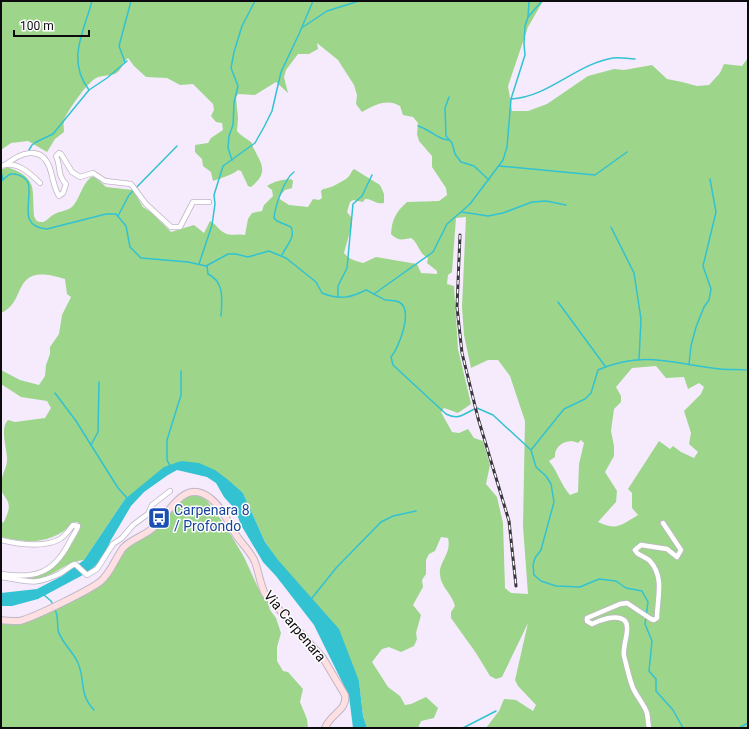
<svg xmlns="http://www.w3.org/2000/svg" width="749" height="729" font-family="Roboto,sans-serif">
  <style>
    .green { fill: #9dd58b; fill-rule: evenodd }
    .water { fill: #32c2d1 }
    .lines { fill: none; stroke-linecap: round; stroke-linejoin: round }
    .stream { stroke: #32c2d1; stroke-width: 1.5 }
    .street-casing { stroke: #bfb5c7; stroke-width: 6 }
    .secondary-casing { stroke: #bfb5c7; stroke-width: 8 }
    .street { stroke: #fff; stroke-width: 4.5 }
    .secondary { stroke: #fee0e3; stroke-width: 6 }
    .rail-casing { stroke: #3a363e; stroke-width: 3 }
    .rail { stroke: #fff; stroke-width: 1.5; stroke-dasharray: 4.5; stroke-linecap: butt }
    .labels { text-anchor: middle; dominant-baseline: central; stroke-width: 3; stroke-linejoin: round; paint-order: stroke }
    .transit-label { font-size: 14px; fill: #164399; stroke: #fff; text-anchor: start }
    .street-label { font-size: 14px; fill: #0d0a10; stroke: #fff }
  </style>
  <rect width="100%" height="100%" fill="#f5ebfd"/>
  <!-- green -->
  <g class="green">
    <path d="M1,1h542l-15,26 -20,59 4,25h16l19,-7 41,-28 26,-7 10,1 28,-5 15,14 15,3 15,4 12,-1 11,-12 4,-9 18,2 6,-8v670h-262l13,-17 5,-12 12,1 17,11 3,-6 -18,-19 -3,-6 13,-57 -26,54 -6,2 -6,-3 -14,-23 -25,-35v-6l4,-6c-3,-12 -14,-19 -15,-31 -2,-13 12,-21 8,-37l-7,-1 -6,14 -6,3 -3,6v14l-4,6 1,7 -10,18 8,10 -5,18 1,6 -3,7 -13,6 -12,-5 -7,2 -10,13 16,25 12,9 5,9 6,-1 15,-7 12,11 -4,10 -13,3 -3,7h-51l-4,-12 -4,-35 -94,-139 -22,-49 -62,-32 -56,38 -41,61c-20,1 -31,20 -58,20l-1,-1c31,-5 41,-25 55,-50l-2,-7h-3c-24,22 -43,22 -74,15v-14l3,-1c4,-10 8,-16 1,-25 -1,-3 -4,-5 -4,-8 -1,-15 7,-20 6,-32 -1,-12 -7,-29 1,-37l7,2 30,-4 6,-10 -4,-7 -26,-4 -20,-13v-14l19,10 19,5 6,-9 1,-11 4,-11v-7l9,-13 3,-19 9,-18 -4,-3 -2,-15c-56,-18 -36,22 -64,34v-143l6,-3c31,11 25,20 27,49 1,3 3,6 6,6 6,1 9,-5 13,-7 6,-4 15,-4 20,-9 8,-10 8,-20 18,-29h4l11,10 27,3 10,17 9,6 19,19 23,-7 10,8 6,-12c6,3 8,8 13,11 6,5 15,1 22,3l3,-16 4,-6 10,-2 2,-6 9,-9 -1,-6 -5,-4c8,-5 14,-6 24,-7l2,2 -1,7 -7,2 -7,8 11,7 19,2 5,-8 6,1 3,-2 -1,-7 2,-2c6,0 18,-7 23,-10 5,-3 4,-7 8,-10l26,16 4,9v9c-8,2 -12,-5 -19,-4l-2,3 -10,-2 -3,2 -3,10 4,5 1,7 -8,29c4,6 12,8 19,10l13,-6 41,7 4,9 16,1v-3l-10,-8 1,-5c-10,-5 -9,-15 -17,-20 -9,2 -13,3 -20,-4 1,-15 5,-22 16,-32l32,-1 8,-6 -1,-7 -14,-21v-11l-13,-15 -2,-7 1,-11 -5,-6 -10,-2 -3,-9c-13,-8 -26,-1 -38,6l-6,-8 1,-9 -3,-10 -16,-25 -21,-17 1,6 -9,5h-11l-12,16 -2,7 4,16 -12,-11 -21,13 -17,-1 -2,3 2,21 -1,13c4,5 11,8 15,12 0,1 1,5 2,6 9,17 14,24 -3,38l-3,-1 -7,-15 -3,-1c-4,4 -19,9 -25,11l-2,-9 -8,-6 -1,-7 -7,-7v-7l13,-2 3,-5 12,-8 -1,-7 -6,-1 -5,-6 3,-6 -1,-6 -20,-20 -13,1 -13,-7 -21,-1 -12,-11 -6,-8c-6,4 -6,13 -13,16 -6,2 -13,1 -19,4 -9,5 -28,32 -32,42 -1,4 0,8 0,12l-9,7 -8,13 -19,-11 -17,2 -10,7zM466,217l-4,90 2,28 7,33 17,-8h10l12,16 15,45 -2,105 5,68 -17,-1 -6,-5 -2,-65 -6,-26 -11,-13 4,-19 -7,-24 -9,-3 -6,-9 -9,4 -7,-1 -11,-20 3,-4 14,5 13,-9 -13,-55 -4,-63 -7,-2 1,-9 4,-3 4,-54zM656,366l10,12 18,-1 4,12 11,-6 5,4 -3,7 -17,17 7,22 -2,11 9,8 -4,6 -13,-6 -8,-6 -3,3 -11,-8 -31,48 4,4v15l6,7c-17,10 -21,16 -40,7l18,-20 1,-11 -12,-19 9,-16v-10l-3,-15 3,-22 7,-7v-6l-5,-9 16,-19zM581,440l3,3 -5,21 -1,28 -8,3c-9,-10 -12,-23 -21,-34l6,-4c-1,-12 13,-19 23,-14z"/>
    <polygon points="197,494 205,498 225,525 244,557 260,592 267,600 270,610 276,618 281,633 277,647 277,661 283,671 288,672 303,689 300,702 307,719 308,728 1,728 1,623 13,624 22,623 90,591 128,547 182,499 189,495"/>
  </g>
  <!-- water -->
  <polygon class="water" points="181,461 199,463 215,470 227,479 243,493 265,542 278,560 339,629 359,681 363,716 367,728 353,728 349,696 314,625 276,576 263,562 241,525 235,509 224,497 216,483 207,477 177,470 168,475 144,492 131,506 111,540 102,559 93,568 81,576 38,599 12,606 1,606 1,593 37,589 62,576 84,560 125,499 164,467"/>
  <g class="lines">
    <!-- stream -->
    <g class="stream">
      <polyline points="528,17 529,1"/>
      <polyline points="303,27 327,11 359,1"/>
      <polyline points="125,62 119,46 131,1"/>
      <path d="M89,90c-23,-30 -5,-58 3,-89"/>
      <polyline points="449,97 445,108 446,136 452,143 455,154 461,162 474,166 489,180"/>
      <path d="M511,99c38,-2 65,-35 102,-41 7,-1 15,1 22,1"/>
      <path d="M418,126c12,3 18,13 30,14"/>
      <polyline points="29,150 32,145 36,142 53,134 89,90 107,78 127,61"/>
      <polyline points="232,160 228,148 229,136 233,125 234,103 238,86 231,68 234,52 242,26 255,1"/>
      <polyline points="499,166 595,175 627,152"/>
      <polyline points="1,172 3,179"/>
      <path d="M1,181c3,-2 7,-6 10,-7 9,-1 18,5 18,14 1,18 -9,39 18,41l59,-15h10l10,12 4,21 11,11 47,4 18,4 22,-12h8l12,3 21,-6 17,7 30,24 6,11c18,7 28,5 44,-3 7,3 14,8 20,10 4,1 9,0 13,2 15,8 0,45 -8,55l2,8 53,49c14,7 18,-1 31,-6l16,7 38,35 5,17 10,9 5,8 3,18 -13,48 -6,8 -2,7 1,10 7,6 15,5 24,1 19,-8 17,2 10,7 16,3 6,11 -3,22 7,17 -3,30 7,8v12l17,19 10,18"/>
      <polyline points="462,212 488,216 503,213 532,202 546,201 566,205"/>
      <polyline points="118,216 129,195 177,146"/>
      <polyline points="611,227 634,273 641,319 639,360"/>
      <path d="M282,255c4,-9 14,-18 9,-28l-14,-6 -3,-3c1,-11 10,-39 20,-46"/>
      <polyline points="199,264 212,225 215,204 214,195 223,166 255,143 264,127 272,111 281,72 299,34 313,1"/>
      <path d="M207,266l1,8c17,8 14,26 13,42"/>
      <polyline points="374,294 433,252 447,224 470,204 503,160 507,147 511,99 525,55 524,44 525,26 528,17 542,1"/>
      <polyline points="338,297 338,286 347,268 353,204 362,196 372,175"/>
      <polyline points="558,302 605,366"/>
      <polyline points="689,364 691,346 696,327 704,307 709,300 711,289 703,266 716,212 710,179"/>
      <polyline points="55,393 76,421 118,488 127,498"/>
      <polyline points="91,445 98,432 99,382"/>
      <path d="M531,450l33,-41 21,-10 6,-6 7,-23c46,-20 76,-6 122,-1 9,1 19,0 28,1"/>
      <polyline points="170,466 167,460 167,440 181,395 181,371"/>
      <polyline points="44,595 51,601 53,605"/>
      <polyline points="312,598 336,568 381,522 393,516 416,511"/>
      <path d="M55,609c4,9 2,12 3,21 2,10 13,20 18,29 11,19 1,33 18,51"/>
      <polyline points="463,728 496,711"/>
      <polyline points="739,728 748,723"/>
    </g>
    <!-- street casing -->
    <g class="street-casing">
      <g id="street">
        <path d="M5,165c14,-11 35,-21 44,1 4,10 4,20 10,30l4,-3 3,-9c-9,-8 -5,-18 -10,-28l3,-3 2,1 11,18 8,5 13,-4 12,8 26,3 15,20 25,23h9l13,-25h16"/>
        <path d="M1,166c15,-6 29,7 39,17"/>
        <path d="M1,540c17,4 43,8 59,-1 5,-3 9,-9 13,-14l5,1c-2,6 -6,11 -9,17 -16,31 -35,36 -68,31"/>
        <path d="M1,577c27,4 32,9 58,-3 6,-3 10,-8 16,-10l12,11 10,-6 16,-25 9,-6 11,-13 15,-11 4,-9 18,-14"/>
        <path d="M649,728c-1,-5 -1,-10 -2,-15 -3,-9 -10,-16 -14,-25 -4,-10 -6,-21 -9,-32 -2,-11 8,-29 0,-36 -8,-6 -24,0 -32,4l-5,-3v-3l33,-14 7,-1 24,16 3,1 3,-2c0,-20 8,-40 -7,-57 -3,-3 -9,-5 -13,-8l-2,-3 6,-5 26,4 10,8 4,-7 -18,-27"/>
      </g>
    </g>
    <!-- secondary casing -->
    <g class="secondary-casing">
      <path id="secondary" d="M1,620c6,1 12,1 18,1 12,-2 73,-32 82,-40 10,-9 14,-22 22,-33 8,-9 21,-12 30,-20 16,-13 30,-51 57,-30 12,9 18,24 26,37 6,9 15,17 19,27 4,11 5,22 10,32l58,64 22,37c3,15 -15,19 -20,33"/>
    </g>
    <!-- street -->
    <use href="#street" class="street"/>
    <!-- secondary -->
    <use href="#secondary" class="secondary"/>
    <!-- rail casing -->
    <g class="rail-casing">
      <polyline id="rail" points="460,235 457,307 462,353 478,418 509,521 516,586"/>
    </g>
    <!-- rail -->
    <use href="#rail" class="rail"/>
  </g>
  <!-- icons -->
  <defs>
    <g id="bus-square" transform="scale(1.15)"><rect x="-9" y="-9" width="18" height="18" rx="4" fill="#1a4fb4" stroke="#fff"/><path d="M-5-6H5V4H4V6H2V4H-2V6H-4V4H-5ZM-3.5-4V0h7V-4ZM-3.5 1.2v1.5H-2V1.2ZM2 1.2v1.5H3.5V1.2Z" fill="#fff"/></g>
  </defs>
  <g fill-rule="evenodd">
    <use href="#bus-square" x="159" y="518"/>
  </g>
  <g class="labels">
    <!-- transit labels -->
    <g class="transit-label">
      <text x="174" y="510">Carpenara 8<tspan x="174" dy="16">/ Profondo</tspan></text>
    </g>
    <!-- street labels -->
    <g class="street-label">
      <text transform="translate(295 626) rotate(50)">Via Carpenara</text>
    </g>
  </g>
  <!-- border -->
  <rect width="749" height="729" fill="none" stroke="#0d0a10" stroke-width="4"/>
  <!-- scale -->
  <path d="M14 30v6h75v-6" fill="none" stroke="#0d0a10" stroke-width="2"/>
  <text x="20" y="30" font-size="12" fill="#0d0a10" stroke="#ffffff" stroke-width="3" paint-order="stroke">100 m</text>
</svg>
